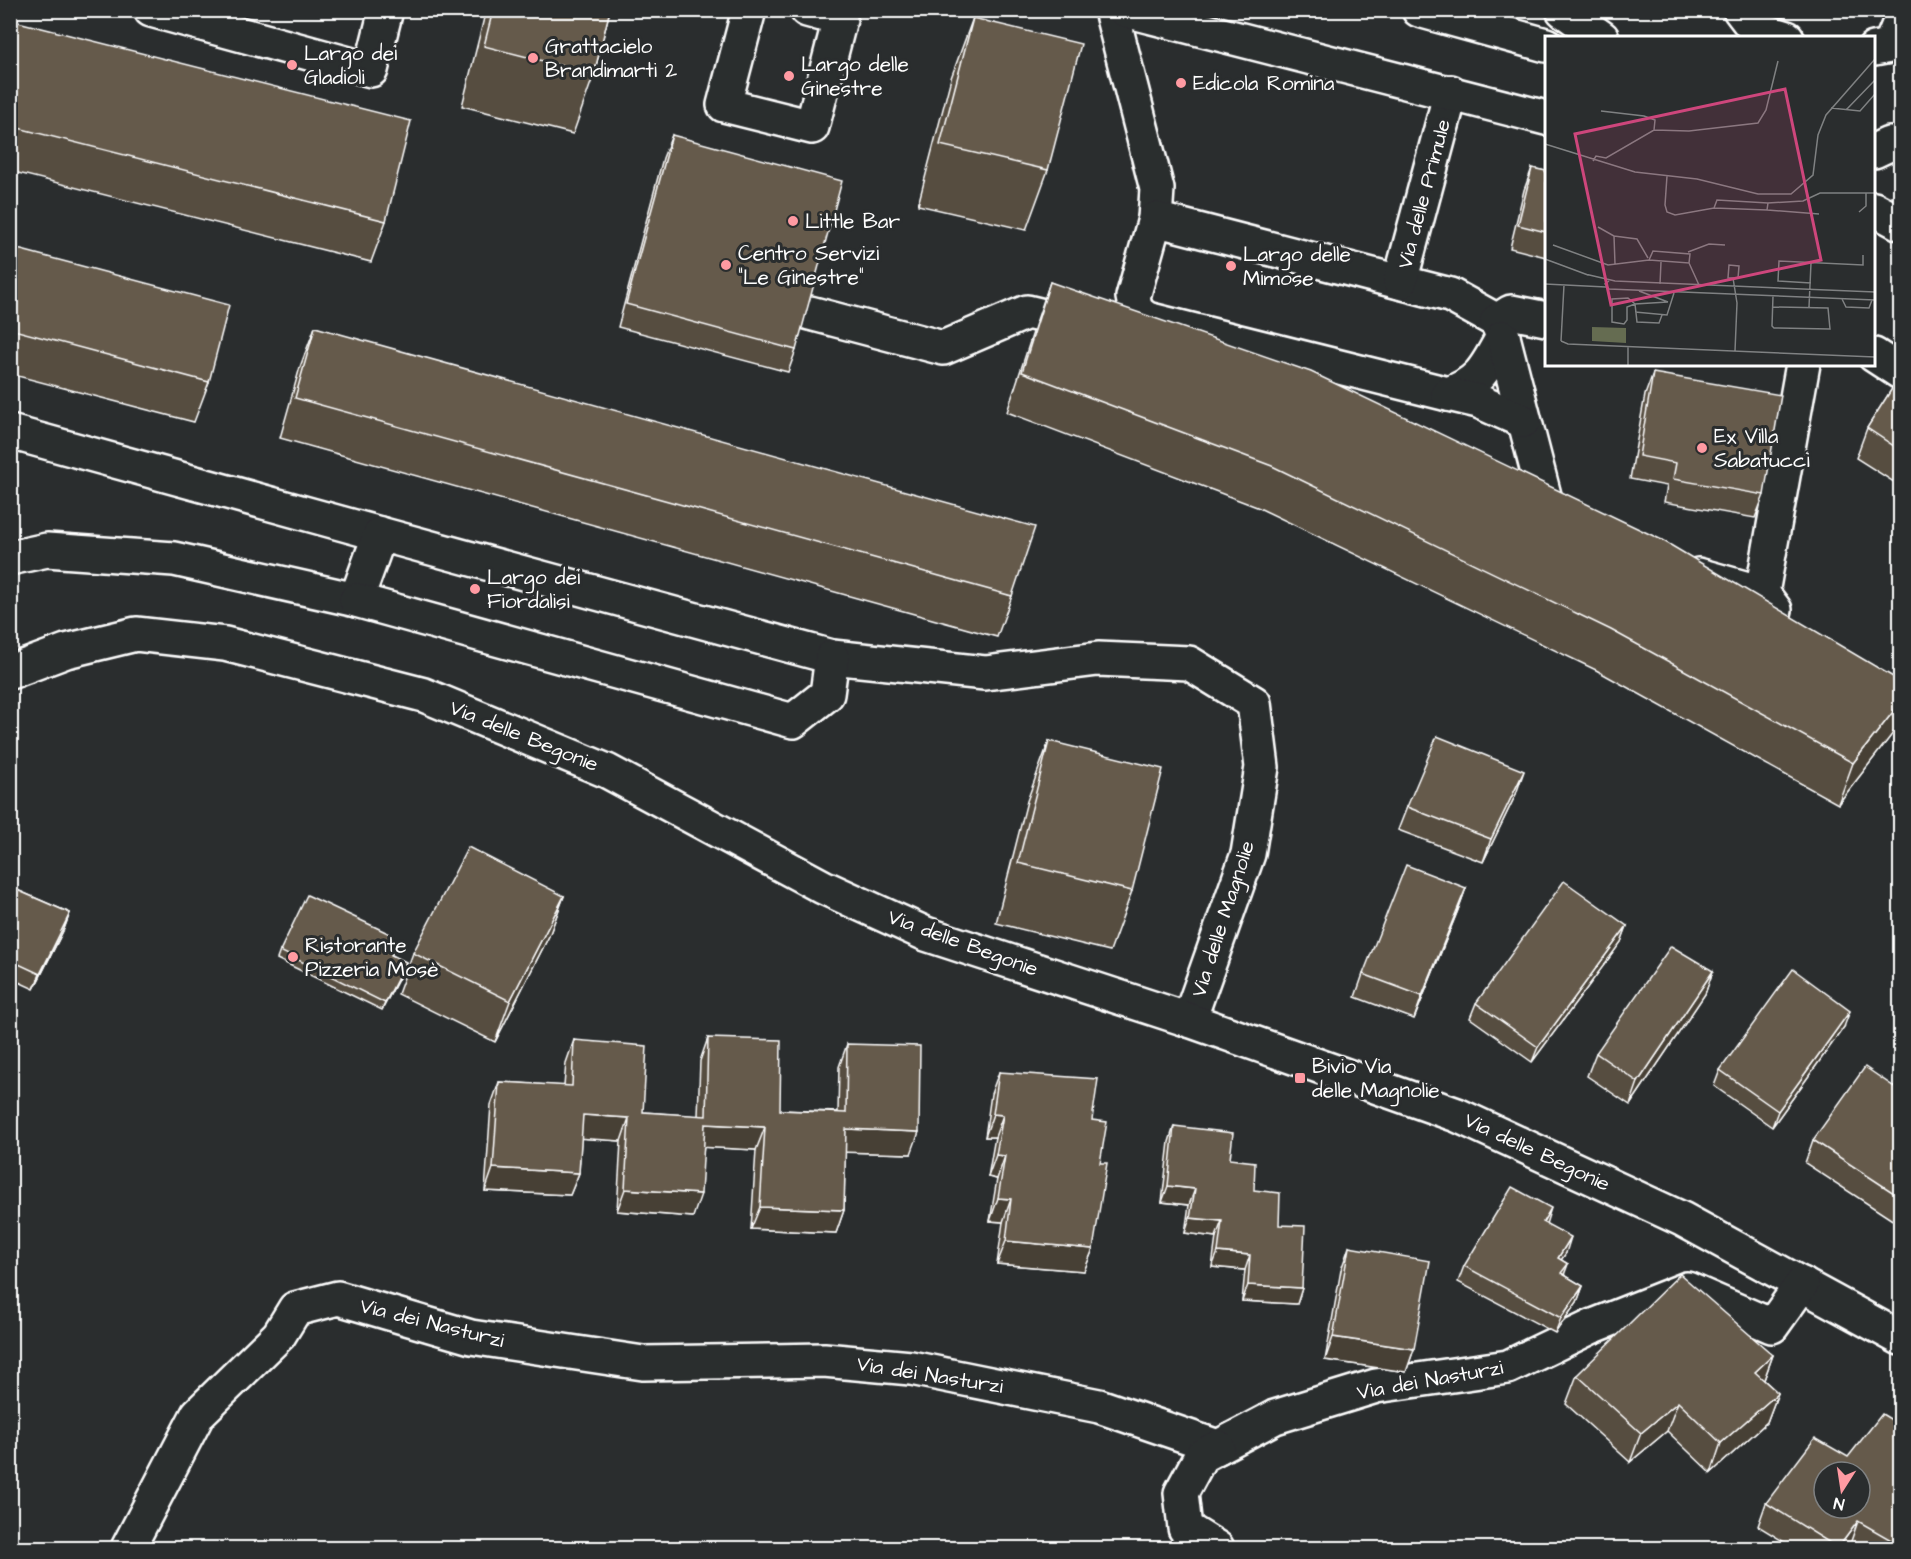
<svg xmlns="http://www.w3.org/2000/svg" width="1911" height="1559" font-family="'Architects Daughter',sans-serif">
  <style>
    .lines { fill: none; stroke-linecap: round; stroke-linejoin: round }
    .minor-casing { stroke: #fff; stroke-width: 38 }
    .major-casing { stroke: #fff; stroke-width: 38 }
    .minor { stroke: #2a2d2e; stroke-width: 33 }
    .major { stroke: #2a2d2e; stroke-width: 33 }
    .wall { fill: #574d41; stroke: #fff; stroke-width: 1.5 }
    .shaded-wall { fill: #473f35; stroke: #fff; stroke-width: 1.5 }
    .building { fill: #655a4c; stroke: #fff; stroke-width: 1.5; fill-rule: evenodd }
    .poi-dot { fill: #ff9aa2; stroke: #2a2d2e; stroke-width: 2 }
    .labels { text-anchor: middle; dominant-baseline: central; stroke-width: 6; stroke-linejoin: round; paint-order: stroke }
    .poi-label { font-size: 21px; fill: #fff; stroke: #2a2d2e; text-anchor: start }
    .street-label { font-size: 21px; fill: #fff; stroke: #2a2d2e }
    .inset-road { fill: none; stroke: #7f8182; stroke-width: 1.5 }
    .view { fill: #ce467c; fill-opacity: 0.15; stroke: #ce467c; stroke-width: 3 }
    .inset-edge { fill: none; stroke: #fff; stroke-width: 3 }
  </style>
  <rect width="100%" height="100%" fill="#2a2d2e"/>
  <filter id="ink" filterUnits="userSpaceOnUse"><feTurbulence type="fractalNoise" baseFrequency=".0167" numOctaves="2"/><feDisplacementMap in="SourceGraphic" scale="12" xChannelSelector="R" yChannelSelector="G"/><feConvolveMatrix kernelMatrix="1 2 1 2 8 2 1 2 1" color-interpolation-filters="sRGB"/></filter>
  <g filter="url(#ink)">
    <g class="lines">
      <!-- minor casing -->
      <g class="minor-casing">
        <g id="minor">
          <polyline points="151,10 371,70 386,10"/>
          <polyline points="749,10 724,105 812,127 840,19 807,10"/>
          <polyline points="1111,10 1157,189 1155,219"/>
          <polyline points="1563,10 1602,38"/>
          <polyline points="1740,10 1753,27 1787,38"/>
          <polyline points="1874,49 1890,46 1900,22"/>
          <path d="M1155,219l295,76 47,26 6,16c-17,30 -22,45 -55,57l-301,-75 -11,-8 -3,-14z"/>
          <polyline points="1400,282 1451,92"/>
          <polyline points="810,313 943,348 1027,312 1081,325"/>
          <polyline points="1497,321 1511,312 1546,319"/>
          <polyline points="1503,337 1546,503 1559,522"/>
          <polyline points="1874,355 1900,372"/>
          <polyline points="1448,394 1478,401 1523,421"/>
          <polyline points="10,432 380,534"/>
          <polyline points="10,558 47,550 174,559 356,600 380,534 832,657 985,673 1098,659 1189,663 1254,703 1262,767 1248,854 1189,1020"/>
          <polyline points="1698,575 1762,593"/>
          <polyline points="356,600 793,721 827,694 832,657"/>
          <polyline points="1775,610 1762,593 1803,364"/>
          <polyline points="10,672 66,651 136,634 225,644 424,695 607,771 823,887 926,934 1189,1020 1457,1115 1682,1219 1900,1338"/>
          <polyline points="128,1548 198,1414 279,1335 295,1309 338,1298 471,1337 643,1363 824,1360 911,1368 1099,1406 1218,1447 1275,1417 1376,1386 1508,1367 1591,1327 1687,1289 1772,1326 1802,1284"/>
          <polyline points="1217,1548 1185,1528 1181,1493 1201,1456 1218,1447"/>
        </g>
      </g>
      <!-- major casing -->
      <g class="major-casing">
        <g id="major">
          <polyline points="1125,10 1546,118"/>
          <polyline points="1419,10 1546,45"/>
          <polyline points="1874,151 1889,144 1900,145"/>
          <polyline points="1874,209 1900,223"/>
        </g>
      </g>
      <!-- minor -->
      <use href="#minor" class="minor"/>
      <!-- major -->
      <use href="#major" class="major"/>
    </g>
    <!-- wall -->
    <g class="wall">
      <polygon points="486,10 610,10 594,74 573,134 462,106"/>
      <polygon points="1833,10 1859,10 1856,17"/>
      <polygon points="973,18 1048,170 1026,230 918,205 951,78"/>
      <polygon points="10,20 386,221 371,262 10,171"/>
      <polygon points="672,135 796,350 788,372 618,327 663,158"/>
      <polygon points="1532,168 1546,171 1546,257 1510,248 1524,190"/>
      <polygon points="10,247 209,382 194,422 10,374"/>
      <polygon points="1050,282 1900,681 1900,720 1897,728 1838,804 1596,670 1257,507 1007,412 1036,323"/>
      <polygon points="315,327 1012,596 997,637 280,438 300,367"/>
      <polygon points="1653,373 1764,495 1755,518 1664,502 1667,486 1630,479 1645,395"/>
      <polygon points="1900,376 1900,486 1856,458 1867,428"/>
      <polygon points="1049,741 1132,891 1110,951 996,923 1027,801"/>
      <polygon points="1516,794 1483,862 1398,830 1407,807"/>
      <polygon points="10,887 70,913 64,929 34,989 10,978"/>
      <polygon points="1466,888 1458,910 1414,1019 1355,997 1363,974"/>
      <polygon points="564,896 549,936 495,1042 398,994 413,953"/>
      <polygon points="1627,926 1621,942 1532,1062 1470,1018 1476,1003"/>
      <polygon points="390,934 388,941 392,955 406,962 403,970 382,1010 277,959 280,951"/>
      <polygon points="1713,971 1705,994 1630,1105 1587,1076 1596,1053"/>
      <polygon points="1844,1027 1772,1127 1714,1086 1720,1070"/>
      <polygon points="708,1038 780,1110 838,1112 839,1067 847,1044 911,1154 845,1152 844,1210 836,1233 751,1229 756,1150 704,1147 693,1217 617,1211 621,1141 581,1138 579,1173 570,1195 485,1191 491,1105 499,1082 564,1086 566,1063 574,1040 643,1112 698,1116 700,1061"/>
      <polygon points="999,1072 1092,1120 1100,1163 1093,1249 1084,1271 997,1264 1003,1222 990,1221 997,1179 988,1177 995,1137 985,1137 991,1094"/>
      <polygon points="1900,1091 1900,1225 1805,1163 1813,1140"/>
      <polygon points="1174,1126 1230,1159 1279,1225 1302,1288 1297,1304 1242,1301 1245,1270 1212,1267 1216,1237 1185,1233 1189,1205 1162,1202 1169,1142"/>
      <polygon points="1546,1223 1566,1253 1561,1260 1568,1264 1564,1275 1583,1286 1577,1302 1555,1333 1458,1282 1464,1266"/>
      <polygon points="1349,1247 1414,1349 1406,1372 1325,1360 1341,1270"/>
      <polygon points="1773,1355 1764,1380 1778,1393 1767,1422 1711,1473 1667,1431 1630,1462 1566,1404 1577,1375"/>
      <polygon points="1848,1457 1900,1548 1858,1548 1850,1544 1846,1548 1794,1548 1758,1526 1766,1503"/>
    </g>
    <!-- shaded-wall -->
    <g class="shaded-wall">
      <polygon points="1900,703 1900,720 1897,728 1838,804 1853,763"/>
      <polygon points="1524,771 1516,794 1483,862 1491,839"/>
      <polygon points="1466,888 1458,910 1414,1019 1422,996"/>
      <polygon points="564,896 549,936 495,1042 510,1001"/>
      <polygon points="70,913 64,929 34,989 40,974"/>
      <polygon points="1627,926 1621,942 1532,1062 1538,1047"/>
      <polygon points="406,962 403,970 382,1010 385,1003"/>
      <polygon points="1713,971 1705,994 1630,1105 1638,1082"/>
      <polygon points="1850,1011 1844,1027 1772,1127 1778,1111"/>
      <polygon points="993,1114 1003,1115 995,1137 985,1137"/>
      <polygon points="583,1115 629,1118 621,1141 575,1138"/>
      <polygon points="705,1124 765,1127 756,1150 697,1147"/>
      <polygon points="846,1129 919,1132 911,1154 838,1152"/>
      <polygon points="996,1155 1005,1156 997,1179 988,1177"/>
      <polygon points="493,1168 579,1173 570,1195 485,1191"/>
      <polygon points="1168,1186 1195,1189 1189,1205 1162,1202"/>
      <polygon points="625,1189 701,1194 693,1217 617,1211"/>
      <polygon points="998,1198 1011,1199 1003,1222 990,1221"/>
      <polygon points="760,1207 844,1210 836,1233 751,1229"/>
      <polygon points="1551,1208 1546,1224 1543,1222"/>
      <polygon points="1190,1218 1222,1221 1216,1237 1185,1233"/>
      <polygon points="1571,1237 1566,1253 1552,1273 1558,1258"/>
      <polygon points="1006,1241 1093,1249 1084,1271 997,1264"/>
      <polygon points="1218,1252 1250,1255 1245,1270 1212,1267"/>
      <polygon points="1248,1285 1302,1288 1297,1304 1242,1301"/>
      <polygon points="1583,1286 1577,1302 1555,1333 1561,1318"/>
      <polygon points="1333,1337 1414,1349 1406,1372 1325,1360"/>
      <polygon points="1773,1355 1762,1385 1755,1372"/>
      <polygon points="1778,1393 1767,1422 1711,1473 1721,1443"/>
      <polygon points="1678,1402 1667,1431 1630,1462 1641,1433"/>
      <polygon points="1858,1521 1850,1544 1846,1548 1838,1548"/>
      <polygon points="1900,1540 1900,1548 1896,1548"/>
    </g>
    <!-- building -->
    <g class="building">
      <polygon points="493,10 610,10 594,74 484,46"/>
      <polygon points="973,18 1081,44 1048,170 940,145"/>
      <polygon points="10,20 411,121 386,221 10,126"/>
      <polygon points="672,135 842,181 796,350 626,304"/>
      <polygon points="1532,168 1546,171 1546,232 1518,225"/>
      <polygon points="10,247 229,305 209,382 10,329"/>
      <polygon points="1050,282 1311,372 1662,540 1900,681 1900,703 1853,763 1611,630 1272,466 1022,372"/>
      <polygon points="315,327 1035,527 1012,596 295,398"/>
      <polygon points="1653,373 1781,395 1764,495 1673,479 1676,463 1639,456"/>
      <polygon points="1900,376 1900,450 1867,428"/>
      <polygon points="1437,736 1524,771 1491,839 1407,807"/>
      <polygon points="1049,741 1163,769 1132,891 1018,863"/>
      <polygon points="468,847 564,896 510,1001 413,953"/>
      <polygon points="1406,865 1466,888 1422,996 1363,974"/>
      <polygon points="1564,881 1627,926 1538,1047 1476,1003"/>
      <polygon points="10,887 70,913 40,974 10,960"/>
      <polygon points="307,895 390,934 388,940 396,945 391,955 406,962 385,1003 280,951"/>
      <polygon points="1671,946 1713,971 1638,1082 1596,1053"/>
      <polygon points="1793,969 1850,1011 1778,1111 1720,1070"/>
      <polygon points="708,1038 781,1040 780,1110 846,1113 847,1044 920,1046 919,1132 846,1129 844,1210 760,1207 765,1127 705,1124 701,1194 625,1189 629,1118 583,1115 579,1173 493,1168 499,1082 572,1086 574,1040 647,1046 643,1112 706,1116"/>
      <polygon points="1865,1067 1900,1091 1900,1197 1813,1140"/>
      <polygon points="999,1072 1098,1079 1092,1120 1107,1122 1100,1163 1107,1163 1093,1249 1006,1241 1011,1199 998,1198 1005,1156 996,1155 1003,1115 993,1114"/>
      <polygon points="1174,1126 1233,1133 1230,1159 1255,1162 1254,1190 1280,1193 1279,1225 1305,1226 1302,1288 1248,1285 1250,1255 1218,1252 1222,1221 1190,1218 1195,1189 1168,1186"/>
      <polygon points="1512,1187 1551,1208 1543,1222 1571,1237 1558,1258 1568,1264 1561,1273 1583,1286 1561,1318 1464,1266"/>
      <polygon points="1349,1247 1430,1261 1414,1349 1333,1337"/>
      <polygon points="1680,1274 1773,1355 1755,1372 1778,1393 1721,1443 1678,1402 1641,1433 1577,1375"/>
      <path d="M1882,1414l18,11v115l-2,4 -40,-23 -20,27 -72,-45 49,-65 33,19zM1824,1472h36v36h-36z"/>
    </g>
  </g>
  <!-- markers -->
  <g class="poi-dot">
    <circle cx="533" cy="58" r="6"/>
    <circle cx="292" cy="65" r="6"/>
    <circle cx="789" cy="76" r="6"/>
    <circle cx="1181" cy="83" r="6"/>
    <circle cx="793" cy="221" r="6"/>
    <circle cx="726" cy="265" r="6"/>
    <circle cx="1231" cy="266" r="6"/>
    <circle cx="1702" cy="448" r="6"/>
    <circle cx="475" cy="589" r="6"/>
    <circle cx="293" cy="957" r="6"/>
    <rect x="1294" y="1072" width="12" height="12" rx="3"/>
  </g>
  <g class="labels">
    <!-- poi labels -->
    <g class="poi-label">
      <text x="545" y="46">Grattacielo<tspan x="545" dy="24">Brandimarti 2</tspan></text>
      <text x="304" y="53">Largo dei<tspan x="304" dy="24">Gladioli</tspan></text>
      <text x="801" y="64">Largo delle<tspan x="801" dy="24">Ginestre</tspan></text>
      <text x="1193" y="83">Edicola Romina</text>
      <text x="805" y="221">Little Bar</text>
      <text x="738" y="253">Centro Servizi<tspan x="738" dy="24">"Le Ginestre"</tspan></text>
      <text x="1243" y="254">Largo delle<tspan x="1243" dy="24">Mimose</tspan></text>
      <text x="1714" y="436">Ex Villa<tspan x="1714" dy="24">Sabatucci</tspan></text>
      <text x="487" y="577">Largo dei<tspan x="487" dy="24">Fiordalisi</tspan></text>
      <text x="305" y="945">Ristorante<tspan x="305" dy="24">Pizzeria Mosè</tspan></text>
      <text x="1312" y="1066">Bivio Via<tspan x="1312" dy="24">delle Magnolie</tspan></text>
    </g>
    <!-- street labels -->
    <g class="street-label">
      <text transform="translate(1424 194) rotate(-75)">Via delle Primule</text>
      <text transform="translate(524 736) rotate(22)">Via delle Begonie</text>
      <text transform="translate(1223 919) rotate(-72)">Via delle Magnolie</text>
      <text transform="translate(963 943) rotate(20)">Via delle Begonie</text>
      <text transform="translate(1537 1152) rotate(25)">Via delle Begonie</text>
      <text transform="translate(432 1323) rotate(14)">Via dei Nasturzi</text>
      <text transform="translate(930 1375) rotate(9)">Via dei Nasturzi</text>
      <text transform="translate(1430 1380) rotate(-10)">Via dei Nasturzi</text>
    </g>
  </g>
  <!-- overview -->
  <g transform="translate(1545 36)">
    <rect width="330" height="330" fill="#2a2d2e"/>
    <path d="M47,291l34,1v15l-34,-2z" fill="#656c51"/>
    <path class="inset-road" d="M286,72l29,3 15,-17M301,74l29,-30M56,75l43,5 11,4 -1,10M0,108l90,28 62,7 61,15h33l22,-19 5,-40 8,-20 49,-56M48,125l3,-5 10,2 48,-28 35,1 69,-8 8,-13 12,-49M122,140l-2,29 2,7 8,3 39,-7 53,2 1,-7 35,-2 17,-8h55M169,172l3,-8 51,3M222,174l52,4M314,176l7,-6v-13M53,191l16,9 1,28M69,200l23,3 11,19M8,209l55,20 41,-5 40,3 1,-9 -37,-3 -4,9M143,216l21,-8 16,1M0,223l43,16M144,227l10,22M40,238l30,7 260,11M188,242h5l1,-12 -10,-1 -1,13h5l4,25 -2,48M64,245l-4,3 4,5 266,11M266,247l-33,-2 1,-20 84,4v-10M0,248l61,3M115,248l1,-22M94,255l29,11M83,262l7,6 -8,3v13l-3,4 -12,-2v-23zM297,263l4,8 23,1 3,-8M228,271l55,1 2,21 -56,-1 -2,-2 1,-30M264,271l2,-44M90,276l32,3 7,-22M117,279l-3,8 -22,-1 -2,-18 33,-2M16,305l7,3 307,13M16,305l3,-56M83,330v-19"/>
    <path class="view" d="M240,53l36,171 -210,45 -36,-171z"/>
    <rect width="330" height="330" class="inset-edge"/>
  </g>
  <!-- margin -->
  <rect width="1911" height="1559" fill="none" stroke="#2a2d2e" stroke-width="36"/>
  <rect x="18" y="18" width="1875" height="1523" fill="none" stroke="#fff" stroke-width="2" filter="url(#ink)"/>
  <!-- north arrow -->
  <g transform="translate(1842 1490) rotate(192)"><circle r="28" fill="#2a2d2e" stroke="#7f8182" stroke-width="1.5"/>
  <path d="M0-4.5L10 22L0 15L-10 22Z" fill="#ff9aa2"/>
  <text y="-9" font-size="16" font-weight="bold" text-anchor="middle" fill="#ffffff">N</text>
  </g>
</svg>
